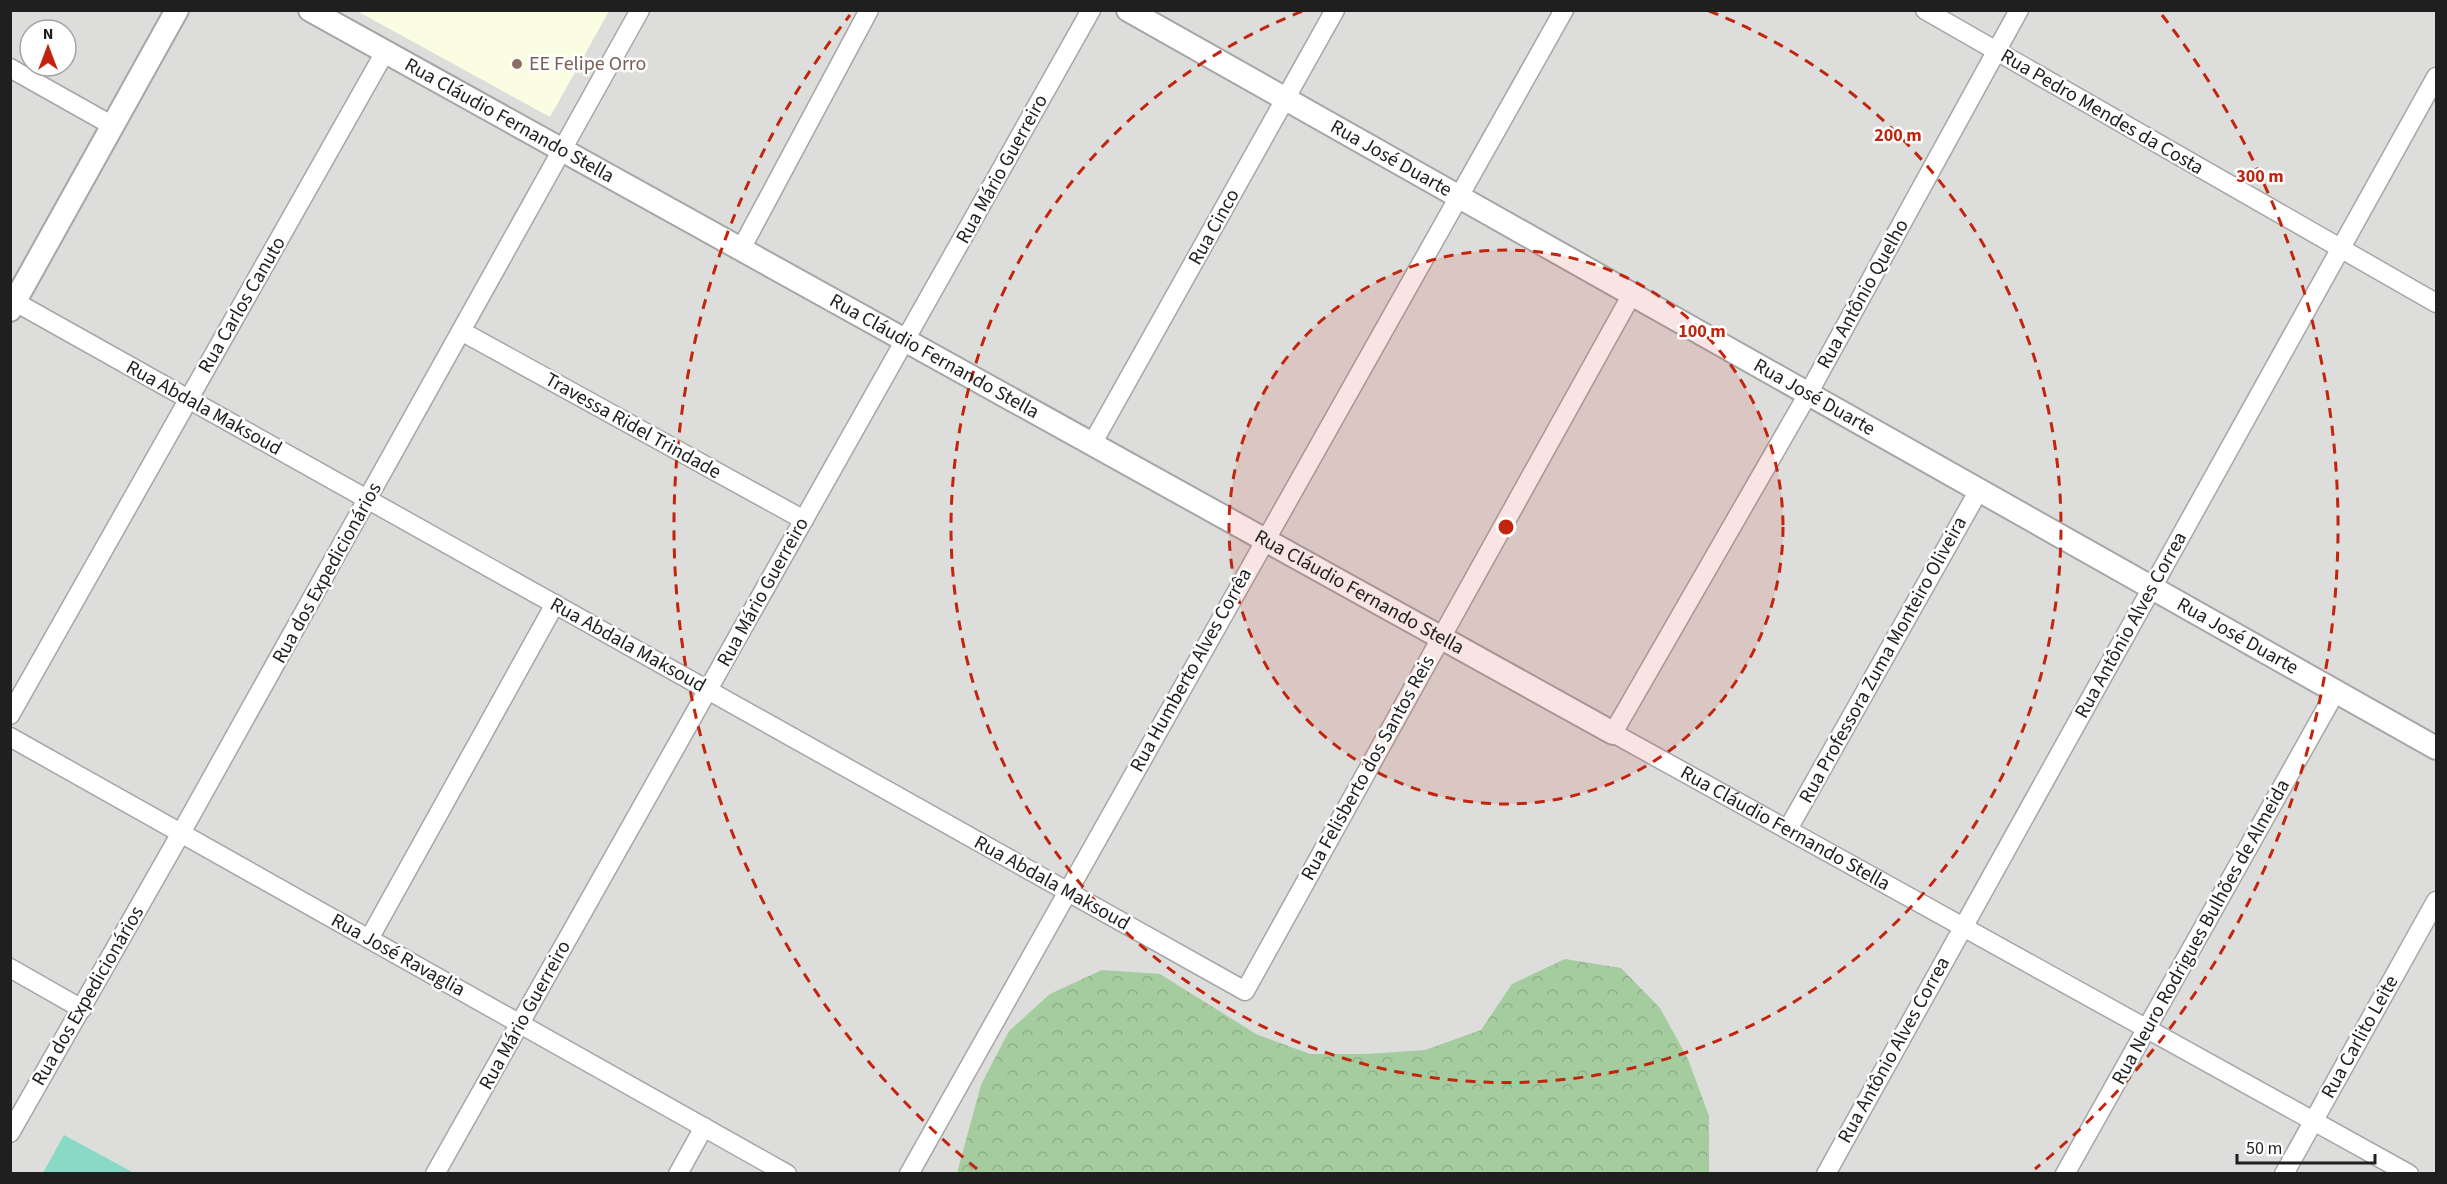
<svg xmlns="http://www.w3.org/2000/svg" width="2447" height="1184" font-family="'Source Sans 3',sans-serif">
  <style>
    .residential { fill: #dddddc; fill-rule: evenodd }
    .education { fill: #fafde2 }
    .forest { fill: url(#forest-crowns) }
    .pitch { fill: #8ad9c5 }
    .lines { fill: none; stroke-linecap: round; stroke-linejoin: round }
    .minor-casing { stroke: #a6a6a6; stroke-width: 21 }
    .tertiary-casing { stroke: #a6a6a6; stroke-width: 26 }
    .minor { stroke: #fff; stroke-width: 18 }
    .tertiary { stroke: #fff; stroke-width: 22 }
    .ring { fill: none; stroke: #c2240d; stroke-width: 3; stroke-dasharray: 10 8 }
    .education-dot { fill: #8d6e63; stroke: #fff; stroke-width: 2 }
    .labels { text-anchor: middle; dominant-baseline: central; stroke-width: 5; stroke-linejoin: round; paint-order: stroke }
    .education-label { font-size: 20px; fill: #785e54; stroke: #fff; text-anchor: start }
    .street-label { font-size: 20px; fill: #1f1f1f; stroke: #fff }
    .centre { fill: #c2240d; stroke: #fff; stroke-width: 3 }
    .ring-label { font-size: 18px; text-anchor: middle; font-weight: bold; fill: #c2240d; stroke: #fff; stroke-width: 5; stroke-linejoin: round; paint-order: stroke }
  </style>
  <defs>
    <pattern id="forest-crowns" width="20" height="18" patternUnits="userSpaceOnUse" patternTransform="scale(1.5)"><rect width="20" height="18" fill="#a5cc9e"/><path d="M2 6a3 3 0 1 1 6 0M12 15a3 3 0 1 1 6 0" fill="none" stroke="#8eaf88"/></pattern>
  </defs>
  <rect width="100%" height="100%" fill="#efeee6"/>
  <!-- residential -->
  <path class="residential" d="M11,11h2425v1162h-2425zM30,30h36v36h-36z"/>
  <!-- education -->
  <polygon class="education" points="357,11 609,11 550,117"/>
  <!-- forest -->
  <polygon class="forest" points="1565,959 1621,968 1660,1008 1688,1059 1709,1116 1709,1173 957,1173 981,1085 1009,1031 1050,994 1102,970 1160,974 1256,1034 1310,1054 1366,1054 1425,1050 1481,1030 1512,984"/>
  <!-- pitch -->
  <polygon class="pitch" points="64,1135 134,1173 43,1173"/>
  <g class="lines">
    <!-- minor casing -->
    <g class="minor-casing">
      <g id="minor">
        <polyline points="1925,10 2436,303"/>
        <path id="s1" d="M2019,10l-211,384 -195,339 796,441"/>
        <polyline points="10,68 113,126"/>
        <polyline points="741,249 869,10"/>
        <polyline points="10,299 1245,991 1632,294"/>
        <polyline points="461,331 804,520"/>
        <polyline points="1092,444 1335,10"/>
        <polyline points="10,715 385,52"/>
        <polyline points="10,737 787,1174"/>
        <polyline points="1788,829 1979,490"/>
        <polyline points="369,939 555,604"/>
        <polyline points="10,968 82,1009"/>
        <polyline points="10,1133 181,833 640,10"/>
        <polyline points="435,1174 1091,10"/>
        <polyline points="678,1174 704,1127"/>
        <polyline points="909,1174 1564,10"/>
        <polyline points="1826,1174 2436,77"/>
        <polyline points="2065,1174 2336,691"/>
        <polyline points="2284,1174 2436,901"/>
      </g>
    </g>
    <!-- tertiary casing -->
    <g class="tertiary-casing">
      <g id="tertiary">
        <path id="s2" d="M310,10l1303,723"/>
        <path id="s3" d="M1128,10l1308,738"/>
        <polyline points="10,310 177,10"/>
      </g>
    </g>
    <!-- minor -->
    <use href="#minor" class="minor"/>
    <!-- tertiary -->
    <use href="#tertiary" class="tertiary"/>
  </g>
  <!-- distance rings -->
  <circle cx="1506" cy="527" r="277" fill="#c2240d" fill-opacity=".12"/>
  <g class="ring">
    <circle cx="1506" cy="527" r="277"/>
    <path d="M1709 11A555 555 0 1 1 1303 11"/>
    <path d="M977 1169A832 832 0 0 1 850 15M2162 15A832 832 0 0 1 2035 1169"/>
  </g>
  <!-- markers -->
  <circle class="education-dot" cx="517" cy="64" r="6"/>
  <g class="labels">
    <!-- education labels -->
    <g class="education-label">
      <text x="529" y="64">EE Felipe Orro</text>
    </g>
    <!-- street labels -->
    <g class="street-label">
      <text transform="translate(2102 112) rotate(30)">Rua Pedro Mendes da Costa</text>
      <text stroke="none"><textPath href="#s2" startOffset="228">Rua Cláudio Fernando Stella</textPath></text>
      <text stroke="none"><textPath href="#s3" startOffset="302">Rua José Duarte</textPath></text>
      <text transform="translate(1002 169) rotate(-61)">Rua Mário Guerreiro</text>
      <text transform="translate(1214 227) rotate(-61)">Rua Cinco</text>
      <text transform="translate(1863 294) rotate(-61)">Rua Antônio Quelho</text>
      <text transform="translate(242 305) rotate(-60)">Rua Carlos Canuto</text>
      <text stroke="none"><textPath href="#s2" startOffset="714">Rua Cláudio Fernando Stella</textPath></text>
      <text stroke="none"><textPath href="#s3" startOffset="788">Rua José Duarte</textPath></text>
      <text transform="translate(204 408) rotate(29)">Rua Abdala Maksoud</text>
      <text transform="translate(633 426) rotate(29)">Travessa Ridel Trindade</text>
      <text transform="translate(327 573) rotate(-61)">Rua dos Expedicionários</text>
      <text transform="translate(763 592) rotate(-61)">Rua Mário Guerreiro</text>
      <text stroke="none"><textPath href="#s2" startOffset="1200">Rua Cláudio Fernando Stella</textPath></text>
      <text transform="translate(2131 625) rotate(-61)">Rua Antônio Alves Correa</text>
      <text stroke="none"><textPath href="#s3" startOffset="1274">Rua José Duarte</textPath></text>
      <text transform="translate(628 645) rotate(29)">Rua Abdala Maksoud</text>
      <text transform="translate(1883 660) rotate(-61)">Rua Professora Zuma Monteiro Oliveira</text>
      <text transform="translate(1191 670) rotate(-61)">Rua Humberto Alves Corrêa</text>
      <text transform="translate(1368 768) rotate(-61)">Rua Felisberto dos Santos Reis</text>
      <text stroke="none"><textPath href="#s1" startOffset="1026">Rua Cláudio Fernando Stella</textPath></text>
      <text transform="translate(1052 883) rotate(29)">Rua Abdala Maksoud</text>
      <text transform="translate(2201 932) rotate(-61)">Rua Neuro Rodrigues Bulhões de Almeida</text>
      <text transform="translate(398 955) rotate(29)">Rua José Ravaglia</text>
      <text transform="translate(88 996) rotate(-60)">Rua dos Expedicionários</text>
      <text transform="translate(525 1015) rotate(-61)">Rua Mário Guerreiro</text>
      <text transform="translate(2360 1037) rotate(-61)">Rua Carlito Leite</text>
      <text transform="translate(1894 1050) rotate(-61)">Rua Antônio Alves Correa</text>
    </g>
  </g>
  <circle cx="1506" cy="527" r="9" class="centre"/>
  <g class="ring-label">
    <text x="1898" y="141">200 m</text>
    <text x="2260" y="182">300 m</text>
    <text x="1702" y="337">100 m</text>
  </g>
  <!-- border -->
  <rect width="2447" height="1184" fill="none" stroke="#1f1f1f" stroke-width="24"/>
  <!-- north arrow -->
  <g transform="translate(48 48)"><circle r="28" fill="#ffffff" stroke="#a5a5a5" stroke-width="1.5"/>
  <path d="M0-4.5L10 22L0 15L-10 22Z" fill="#c2240d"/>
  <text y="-9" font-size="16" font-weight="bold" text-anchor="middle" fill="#1f1f1f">N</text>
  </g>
  <!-- scale -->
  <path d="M2237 1154v9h138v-9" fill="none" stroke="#1f1f1f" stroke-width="3"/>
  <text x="2246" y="1154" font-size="18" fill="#1f1f1f" stroke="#ffffff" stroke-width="4.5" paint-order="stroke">50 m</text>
</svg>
